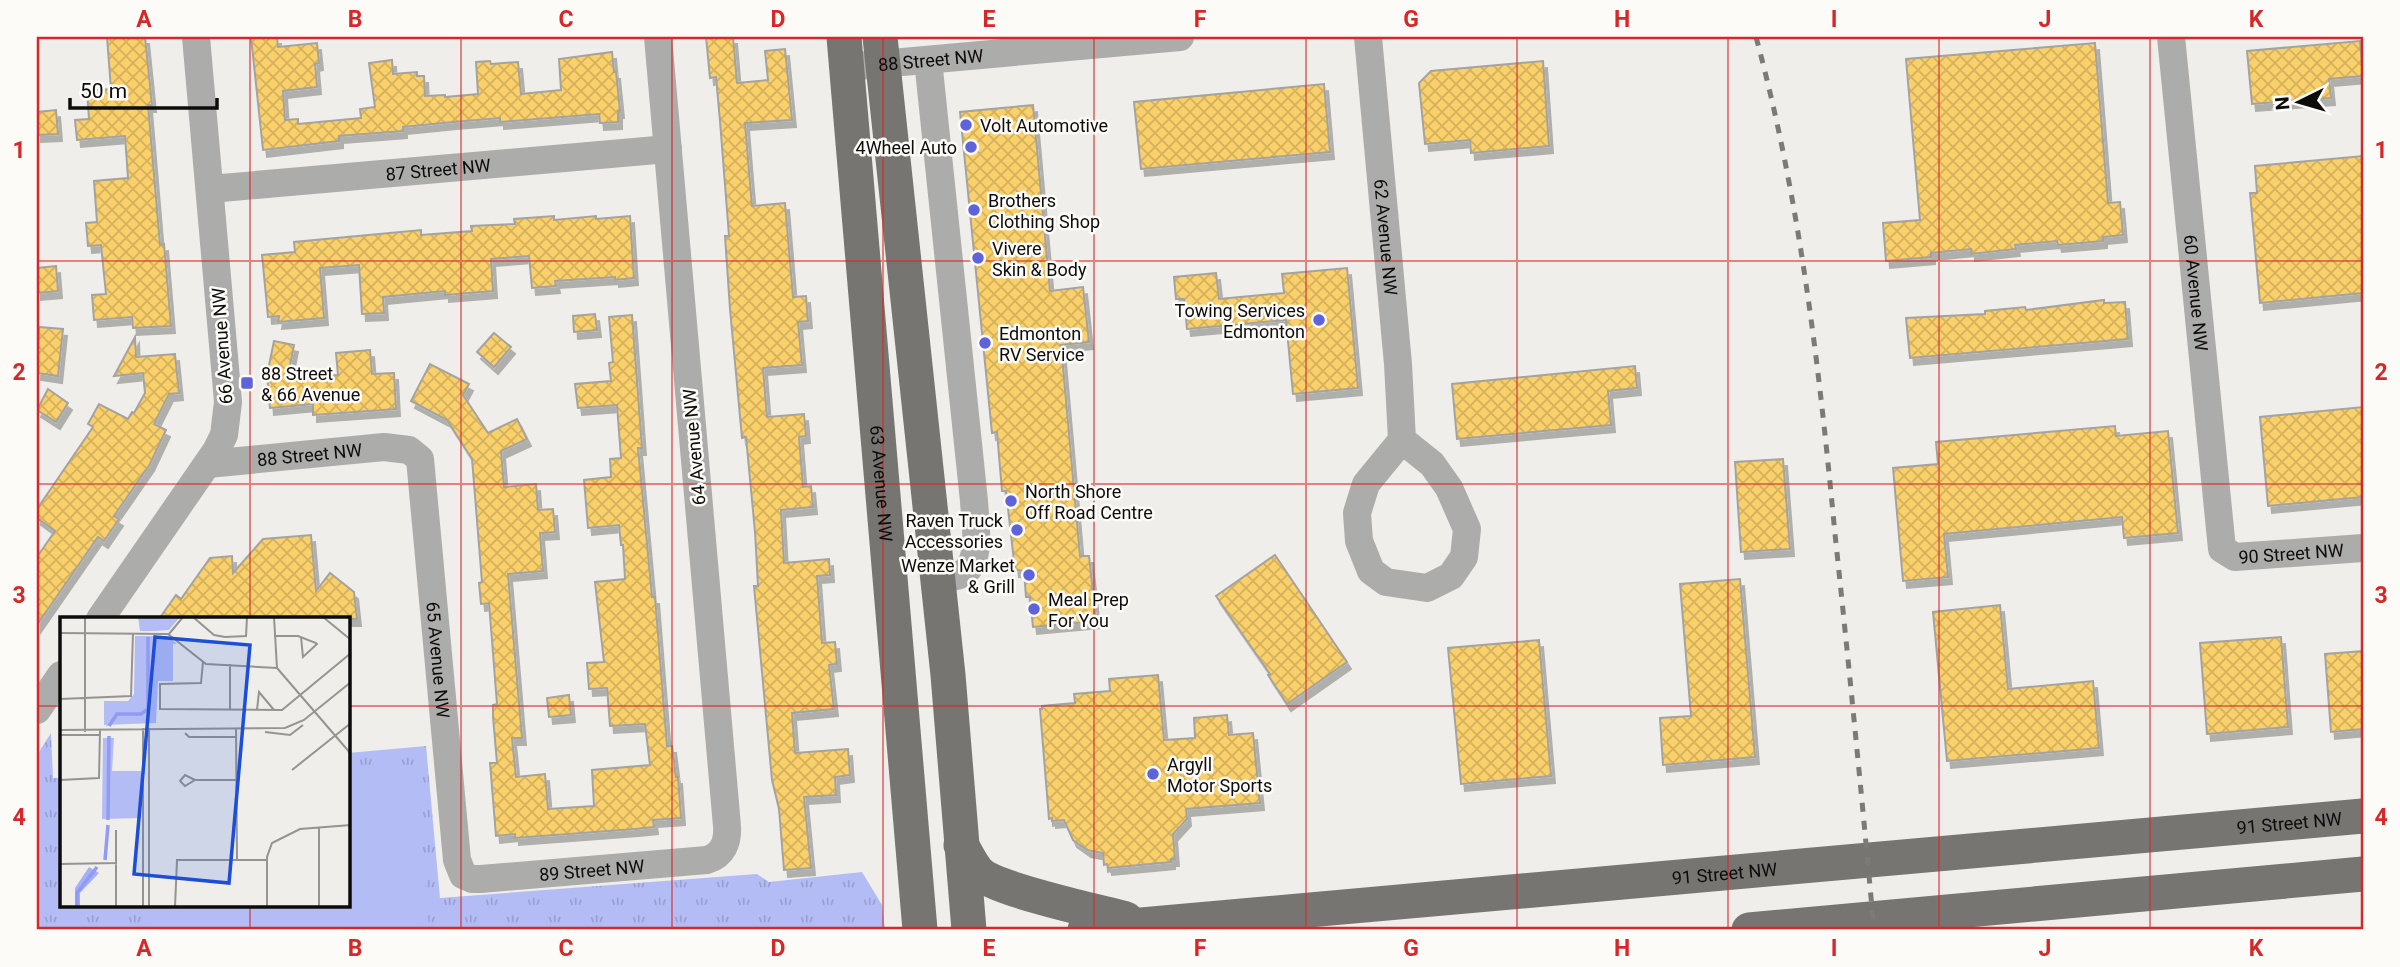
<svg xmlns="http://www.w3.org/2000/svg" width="2400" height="967" font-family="Roboto,sans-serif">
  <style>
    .grass { fill: url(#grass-tufts) }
    .park { fill: #b3bcf5 }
    .building { fill: url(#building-cross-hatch); stroke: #a5a3a0; stroke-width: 2; filter: url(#shadow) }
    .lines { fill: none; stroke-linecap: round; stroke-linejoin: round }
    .minor { stroke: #acacaa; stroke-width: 28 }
    .major { stroke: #767572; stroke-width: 35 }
    .rail { stroke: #7b7a77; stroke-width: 5; stroke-dasharray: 9 9; stroke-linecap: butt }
    .grid { fill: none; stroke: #d62828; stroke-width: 2; stroke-opacity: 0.55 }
    .poi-dot { fill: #5f63db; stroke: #fdfbf7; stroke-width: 2.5 }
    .labels { text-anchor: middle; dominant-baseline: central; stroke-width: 5; stroke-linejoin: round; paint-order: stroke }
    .street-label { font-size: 18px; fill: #0d0c0b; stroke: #fdfbf7 }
    .poi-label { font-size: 18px; fill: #0d0c0b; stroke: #fdfbf7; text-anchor: start }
    .inset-river { fill: none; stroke: #919bf3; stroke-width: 3.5 }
    .inset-road { fill: none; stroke: #959491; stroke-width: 2 }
    .view { fill: #1d4ed8; fill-opacity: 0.15; stroke: #1d4ed8; stroke-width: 3.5 }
    .inset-edge { fill: none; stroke: #0d0c0b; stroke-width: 3.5 }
    .neatline { fill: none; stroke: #d62828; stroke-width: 2.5 }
    .grid-label { font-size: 23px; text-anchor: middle; font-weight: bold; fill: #d62828 }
  </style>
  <defs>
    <pattern id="grass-tufts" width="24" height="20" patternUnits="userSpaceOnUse" patternTransform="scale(1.75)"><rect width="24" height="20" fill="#b3bcf5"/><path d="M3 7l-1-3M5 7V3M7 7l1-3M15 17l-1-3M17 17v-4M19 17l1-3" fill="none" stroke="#99a0d1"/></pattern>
    <pattern id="building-cross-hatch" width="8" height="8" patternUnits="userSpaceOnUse" patternTransform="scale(1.75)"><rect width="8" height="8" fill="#f9d06b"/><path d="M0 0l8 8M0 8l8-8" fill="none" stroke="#d4b15b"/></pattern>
    <filter id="shadow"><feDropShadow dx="4" dy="7" stdDeviation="0" flood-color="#0004"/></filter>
  </defs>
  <rect width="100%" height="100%" fill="#efeeea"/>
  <!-- grass -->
  <polygon class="grass" points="51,733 53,778 61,778 61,906 348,906 348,753 426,746 440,898 757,874 769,882 862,872 882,905 885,930 37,930 37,755"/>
  <!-- park -->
  <polygon class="park" points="415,768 429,926 385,930 149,930 146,906 348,906 348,774"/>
  <!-- building -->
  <g class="building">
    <polygon points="107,37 145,37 152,105 148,105 160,245 164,244 171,326 133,328 132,317 94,320 92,295 106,294 101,245 88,246 86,223 97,222 94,181 128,178 125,136 77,140 75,120 89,119 87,91 111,89"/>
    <polygon points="251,37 277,37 278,47 317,43 319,63 315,64 317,87 283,91 285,120 298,119 298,124 361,118 360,109 375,107 369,63 392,60 393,74 417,72 417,76 424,76 425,96 445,95 445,97 478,94 476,62 490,61 491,64 518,62 521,94 561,90 559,59 612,52 614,72 616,72 620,111 618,111 618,122 600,123 599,114 500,122 500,118 453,122 403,127 403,131 339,136 339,141 263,150"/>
    <polygon points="706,37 733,37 737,83 768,80 765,51 785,49 792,120 745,123 749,172 752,206 785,203 793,297 806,296 808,321 798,322 802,365 763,368 767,417 804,414 806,436 799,437 803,487 811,486 813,507 781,510 784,563 829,559 830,575 817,576 822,643 835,642 837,664 829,665 834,709 792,713 795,753 848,749 850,775 835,777 836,795 804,797 811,868 784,870 779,809 772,780 754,586 758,586 755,532 746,437 742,438 730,309 725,236 729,236 720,121 716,77 710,78"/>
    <polygon points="2360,41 2363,76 2329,79 2331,98 2252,104 2247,51"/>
    <polygon points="2095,43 2108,203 2120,202 2123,235 2103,237 2103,241 2058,245 2057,241 2015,245 2016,249 1971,254 1971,249 1931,253 1931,257 1886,261 1883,223 1920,220 1906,59"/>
    <polygon points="1543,61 1549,146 1471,153 1470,140 1425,144 1419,83 1431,71"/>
    <polygon points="1324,84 1330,152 1141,169 1134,102"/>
    <polygon points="1033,105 1050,291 1083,287 1089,342 1061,345 1080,556 1089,556 1096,621 1033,627 1030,597 1026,597 1024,571 1015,570 1006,491 1002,491 997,432 992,433 960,112"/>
    <polygon points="56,110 58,134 37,135 37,112"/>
    <polygon points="2363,156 2363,293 2260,303 2250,193 2257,193 2255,166"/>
    <polygon points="554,216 554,220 596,216 596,219 630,216 634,278 615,280 615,277 555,281 556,286 532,288 529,256 491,259 493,291 445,295 445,291 383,297 384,313 362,314 359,265 320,268 324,318 278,322 279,316 268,317 262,255 295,252 294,242 421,230 421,235 472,231 471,226 515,224 514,219"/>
    <polygon points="56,266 58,291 37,293 37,268"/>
    <polygon points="1347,268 1358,388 1293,394 1286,320 1187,329 1184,299 1176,299 1174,277 1216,273 1219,299 1284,293 1282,274"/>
    <polygon points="2104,300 2104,303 2125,302 2128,339 1910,358 1906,318 1985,314 1985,311 2025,307 2026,310"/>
    <polygon points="595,314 597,330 574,332 573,316"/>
    <polygon points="632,315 642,448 638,448 652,597 655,597 667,746 672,746 676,777 678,777 681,818 653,820 654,827 635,829 515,838 515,834 496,836 490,763 497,763 493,717 493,705 497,704 489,603 481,604 479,583 482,582 472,459 447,420 411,401 430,364 469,384 463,395 488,433 517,419 527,439 501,451 504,487 536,484 538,510 553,509 555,532 540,533 543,571 508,574 522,738 512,738 516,777 545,774 548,809 594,806 592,770 650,765 645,724 610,726 607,688 589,689 587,663 604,662 595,582 625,579 623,545 621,545 619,525 588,528 584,480 611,477 610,459 621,458 617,405 578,408 575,384 611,381 609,363 613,362 609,317"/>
    <polygon points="39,327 63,329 58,376 37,373"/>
    <polygon points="494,333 511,347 494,367 477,352"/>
    <polygon points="135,337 136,357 175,354 179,393 169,394 154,424 166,430 150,464 114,516 119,519 104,541 98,537 37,625 37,557 55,531 37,518 37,509 93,427 88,424 99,404 128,419 132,412 134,413 145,393 143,373 114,376"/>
    <polygon points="274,341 294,345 289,370 297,369 297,378 338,375 336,353 370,350 372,374 394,373 396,409 313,415 313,404 270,408 267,375"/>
    <polygon points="1635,366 1637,388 1608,391 1611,425 1457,439 1452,384"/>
    <polygon points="48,389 68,403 56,422 37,410"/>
    <polygon points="2363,407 2363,497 2268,506 2260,417"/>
    <polygon points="2115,426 2116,436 2168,431 2178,533 2124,538 2122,517 1944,534 1948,577 1903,581 1893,468 1938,464 1936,442"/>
    <polygon points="1783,459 1790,549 1741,552 1735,462"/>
    <polygon points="311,535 316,591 330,573 354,592 357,619 159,619 176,595 181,599 210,558 232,556 233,573 263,539"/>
    <polygon points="1275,555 1347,662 1287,704 1268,675 1270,674 1216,596"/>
    <polygon points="1740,579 1755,757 1663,765 1660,718 1691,716 1680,584"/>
    <polygon points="2000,605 2008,689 2093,681 2099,748 1947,761 1933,612"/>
    <polygon points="2281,637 2288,727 2207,734 2200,643"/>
    <polygon points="1539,640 1551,776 1461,784 1448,648"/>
    <polygon points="2363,651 2363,729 2331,732 2325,654"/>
    <polygon points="1158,675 1164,740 1195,738 1194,718 1227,715 1229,735 1253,733 1260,803 1186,809 1187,819 1173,834 1175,859 1171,859 1171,862 1108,868 1107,864 1104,865 1103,853 1087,850 1073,840 1064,820 1052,821 1052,818 1049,819 1040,709 1042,709 1042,706 1075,703 1074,694 1110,691 1109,679"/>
    <polygon points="569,695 571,715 549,717 547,698"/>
  </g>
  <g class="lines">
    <!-- minor -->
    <g class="minor">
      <path id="s1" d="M1368,37l30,327 4,76 -36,44 -9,29 2,28 12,30 15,11 41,6 24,-12 13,-19 3,-28 -18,-41 -17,-24 -30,-24"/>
      <path id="s2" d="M2171,37l51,512 13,8 128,-9"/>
      <path d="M928,60l46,441c1,20 8,56 -9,71 -8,6 -19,5 -28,5"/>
      <path id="s3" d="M847,67l333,-30"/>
      <path id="s4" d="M210,189l458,-40"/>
      <path id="s5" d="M208,464l176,-17 25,3 11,9 37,401 6,15 9,4h9l226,-19c16,-5 21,-18 20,-34l-69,-789"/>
      <polyline points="100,619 216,451 224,435 228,402 196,37"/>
      <polyline points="37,710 61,675"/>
    </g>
    <!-- major -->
    <g class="major">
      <path id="s6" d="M844,37l76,893"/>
      <polyline points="880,37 948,675 969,930"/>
      <path d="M961,845c6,9 11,21 18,28 18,17 118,38 147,46"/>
      <path id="s7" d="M1085,930l1278,-114"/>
      <polyline points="1749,930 2363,874"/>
    </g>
    <!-- rail -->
    <path class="rail" d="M1756,37c44,163 63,329 79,497 14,132 27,264 39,396"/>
  </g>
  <!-- grid -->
  <path class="grid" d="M250,37v582M461,37v893M672,37v893M883,37v893M1094,37v893M1306,37v893M1517,37v893M1728,37v893M1939,37v893M2150,37v893M37,261h2326M37,484h2326M37,706h24M348,706h2015M250,906v24"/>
  <!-- markers -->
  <g class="poi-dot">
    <circle cx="966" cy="125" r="7"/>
    <circle cx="971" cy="147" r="7"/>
    <circle cx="974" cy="210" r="7"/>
    <circle cx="978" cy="258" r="7"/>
    <circle cx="1319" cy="320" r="7"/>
    <circle cx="985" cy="343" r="7"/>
    <rect x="240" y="376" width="14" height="14" rx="3.5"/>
    <circle cx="1011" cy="501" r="7"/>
    <circle cx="1017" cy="530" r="7"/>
    <circle cx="1029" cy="575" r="7"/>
    <circle cx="1034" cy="609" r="7"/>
    <circle cx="1153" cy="774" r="7"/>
  </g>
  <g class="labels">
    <!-- street labels -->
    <g class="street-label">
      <text stroke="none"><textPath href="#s3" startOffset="84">88 Street NW</textPath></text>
      <text stroke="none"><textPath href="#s4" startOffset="229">87 Street NW</textPath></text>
      <text stroke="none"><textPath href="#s1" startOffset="201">62 Avenue NW</textPath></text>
      <text stroke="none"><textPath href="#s2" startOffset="257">60 Avenue NW</textPath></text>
      <text transform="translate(222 346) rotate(-94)">66 Avenue NW</text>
      <text transform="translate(694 447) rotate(-95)">64 Avenue NW</text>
      <text stroke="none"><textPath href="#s5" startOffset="102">88 Street NW</textPath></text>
      <text stroke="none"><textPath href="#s6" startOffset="448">63 Avenue NW</textPath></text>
      <text stroke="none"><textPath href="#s2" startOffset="586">90 Street NW</textPath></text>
      <text stroke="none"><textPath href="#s5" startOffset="418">65 Avenue NW</textPath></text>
      <text stroke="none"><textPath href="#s7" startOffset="1209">91 Street NW</textPath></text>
      <text stroke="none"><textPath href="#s5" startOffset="765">89 Street NW</textPath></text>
      <text stroke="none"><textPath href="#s7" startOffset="642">91 Street NW</textPath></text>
    </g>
    <!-- poi labels -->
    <g class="poi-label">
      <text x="980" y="125">Volt Automotive</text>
      <text x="957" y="147" text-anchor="end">4Wheel Auto</text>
      <text x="988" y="200">Brothers<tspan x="988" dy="21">Clothing Shop</tspan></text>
      <text x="992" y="248">Vivere<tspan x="992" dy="21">Skin &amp; Body</tspan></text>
      <text x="1305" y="310" text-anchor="end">Towing Services<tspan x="1305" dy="21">Edmonton</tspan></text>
      <text x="999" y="333">Edmonton<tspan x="999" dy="21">RV Service</tspan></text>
      <text x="261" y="373">88 Street<tspan x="261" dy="21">&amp; 66 Avenue</tspan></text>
      <text x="1025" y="491">North Shore<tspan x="1025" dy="21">Off Road Centre</tspan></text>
      <text x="1003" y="520" text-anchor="end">Raven Truck<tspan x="1003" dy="21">Accessories</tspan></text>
      <text x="1015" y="565" text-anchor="end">Wenze Market<tspan x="1015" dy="21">&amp; Grill</tspan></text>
      <text x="1048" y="599">Meal Prep<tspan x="1048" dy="21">For You</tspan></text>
      <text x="1167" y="764">Argyll<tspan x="1167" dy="21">Motor Sports</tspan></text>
    </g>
  </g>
  <!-- overview -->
  <g transform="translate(60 617)">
    <rect width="290" height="290" fill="#efeeea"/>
    <path d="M75,19h32l10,8h-4v37h-15l-2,42 -52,2v-24h24l6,-7zM43,121h11l-2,33h29v47l-39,1z" fill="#b3bcf5"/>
    <path d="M29,250l10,6 -19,20v14h-5v-19z" fill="#a6b0f8"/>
    <path d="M78,0h42l-11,13 -14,1h-15zM91,20l-1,74 -8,7 -27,1 -9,8 3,-15 34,-3 3,-5 -2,-60 -7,-5zM95,35h16v28h-16z" fill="#b3bcf5"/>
    <path class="inset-river" d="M49,109l8,-12h24l7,-5v-72M48,203l1,-84M45,243l3,-35M17,290v-14l20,-26"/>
    <path class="inset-road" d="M25,0v115M133,0l21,18 11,2 21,-1 1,-19M214,0l3,51 74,86M263,0l28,23M0,16l108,1 38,30 71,4M109,17l14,-17M214,19h24l18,7 1,1 -14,13 -2,-20M143,45l-2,21 -41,1v25l122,1 69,-57M0,82l71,-3 2,-63M170,93v-46M197,93l2,-18 15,18M83,111v179M89,111v179M176,111l1,132M0,113l225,-2 19,-8 47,-38M205,115l25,3 13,-10M125,116l4,4h47M0,118h40M232,153l59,-47M0,163l39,-2 1,-48M135,163l-10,-5 -5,6 5,5 10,-6h41M56,213v77M0,247l57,-1M115,290l2,-47h90M207,290v-50l5,-14 28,-14 51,-4M259,290v-80"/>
    <path class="view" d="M95,20l95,8 -21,238 -95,-9z"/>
    <rect width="290" height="290" class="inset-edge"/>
  </g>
  <!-- border -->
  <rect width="2400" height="967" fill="none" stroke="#fdfbf7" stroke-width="77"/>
  <!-- north arrow -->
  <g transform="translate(2299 102) rotate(265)" stroke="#fdfbf7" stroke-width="5" paint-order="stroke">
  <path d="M0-5L12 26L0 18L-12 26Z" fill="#0d0c0b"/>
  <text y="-10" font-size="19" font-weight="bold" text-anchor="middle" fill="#0d0c0b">N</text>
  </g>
  <!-- scale -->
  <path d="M70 98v10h147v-10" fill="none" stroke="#0d0c0b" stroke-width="3.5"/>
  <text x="80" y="98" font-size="21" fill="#0d0c0b" stroke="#fdfbf7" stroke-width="5" paint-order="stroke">50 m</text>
  <rect x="38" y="38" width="2324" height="890" class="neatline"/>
  <g class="grid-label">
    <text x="144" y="27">A</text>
    <text x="355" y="27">B</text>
    <text x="566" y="27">C</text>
    <text x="778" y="27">D</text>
    <text x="989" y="27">E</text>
    <text x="1200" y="27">F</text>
    <text x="1411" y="27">G</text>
    <text x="1622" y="27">H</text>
    <text x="1834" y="27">I</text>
    <text x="2045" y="27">J</text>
    <text x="2256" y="27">K</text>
    <text x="19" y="158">1</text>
    <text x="2381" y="158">1</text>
    <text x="19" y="380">2</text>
    <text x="2381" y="380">2</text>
    <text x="19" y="603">3</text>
    <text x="2381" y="603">3</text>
    <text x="19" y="825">4</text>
    <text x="2381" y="825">4</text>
    <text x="144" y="956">A</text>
    <text x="355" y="956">B</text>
    <text x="566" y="956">C</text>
    <text x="778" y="956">D</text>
    <text x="989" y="956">E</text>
    <text x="1200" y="956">F</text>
    <text x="1411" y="956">G</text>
    <text x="1622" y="956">H</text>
    <text x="1834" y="956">I</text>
    <text x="2045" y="956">J</text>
    <text x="2256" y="956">K</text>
  </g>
</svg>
